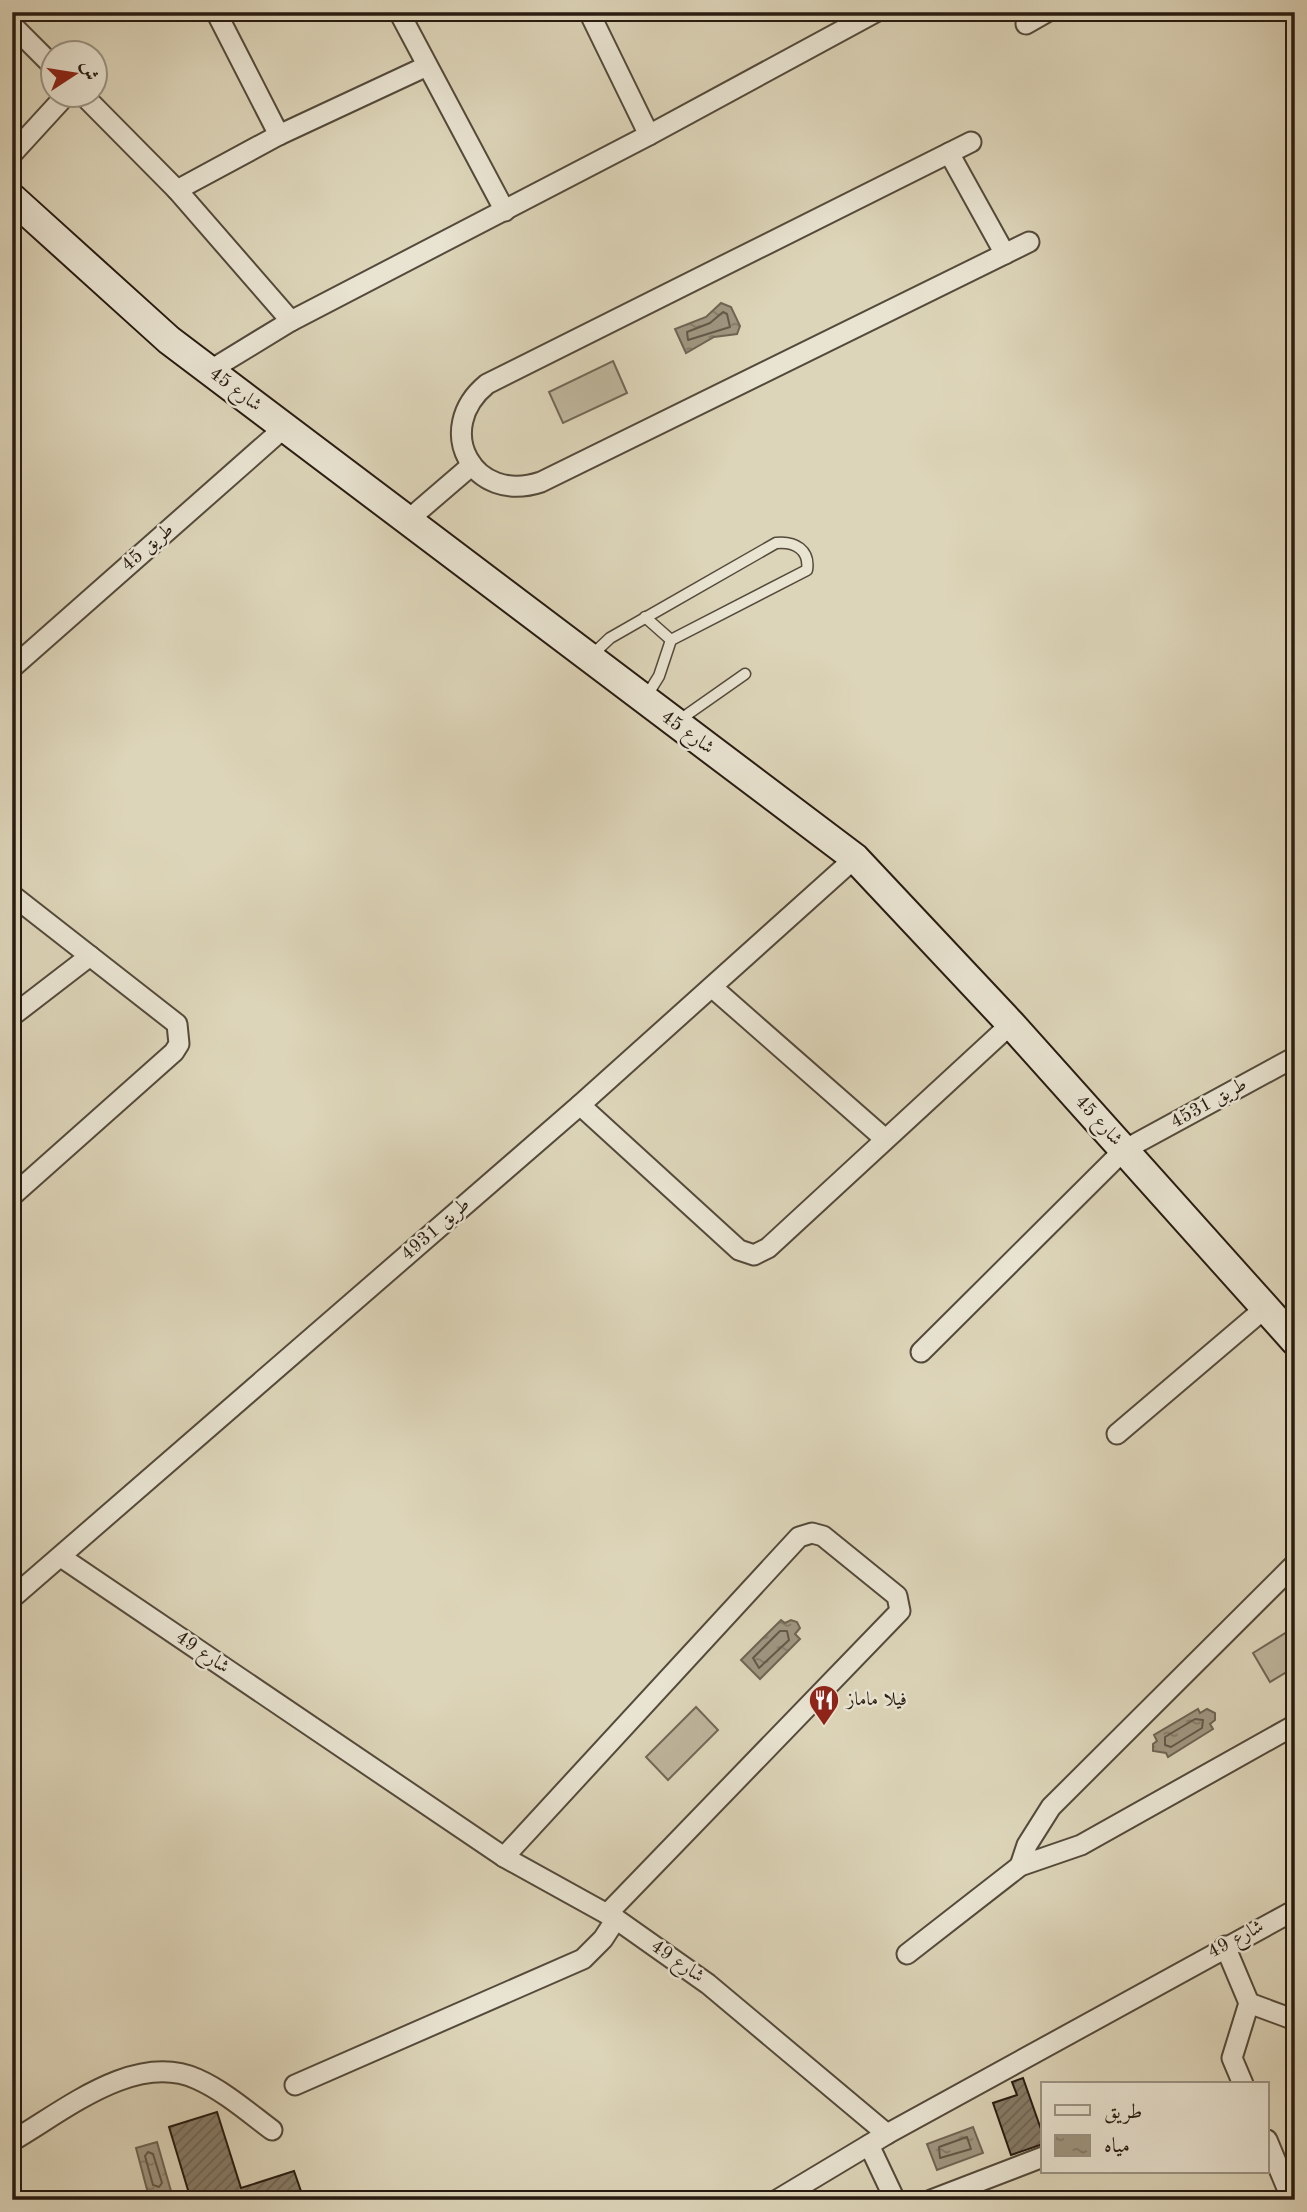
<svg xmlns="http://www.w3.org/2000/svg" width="1307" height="2212" font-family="'Old Standard TT',Amiri,serif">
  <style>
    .pitch { fill: #beb59c; stroke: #726856; stroke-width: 2 }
    .water { fill: url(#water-ripples); stroke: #6f6554; stroke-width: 2 }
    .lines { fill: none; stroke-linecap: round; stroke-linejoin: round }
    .shore { stroke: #635848; stroke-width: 2 }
    .building { fill: url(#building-hatch); stroke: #271b11; stroke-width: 2 }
    .lane-casing { stroke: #544a3b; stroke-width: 13 }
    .street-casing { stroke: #544a3b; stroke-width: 23 }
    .secondary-casing { stroke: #271b11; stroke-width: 32 }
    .lane { stroke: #e9e4d2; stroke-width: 10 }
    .street { stroke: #e9e4d2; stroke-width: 19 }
    .secondary { stroke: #e9e4d2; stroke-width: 28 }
    .labels { text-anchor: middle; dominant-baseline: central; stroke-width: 5; stroke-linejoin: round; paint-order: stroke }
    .street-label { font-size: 19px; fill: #271b11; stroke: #e9e4d2 }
    .poi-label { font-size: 19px; fill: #271b11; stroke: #e9e4d2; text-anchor: start }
  </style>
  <defs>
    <pattern id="water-ripples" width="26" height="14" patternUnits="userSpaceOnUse" patternTransform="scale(1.75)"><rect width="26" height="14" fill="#9f9680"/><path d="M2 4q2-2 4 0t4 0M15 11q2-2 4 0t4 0" fill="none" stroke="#827a67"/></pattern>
    <pattern id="building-hatch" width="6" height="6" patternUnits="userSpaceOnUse" patternTransform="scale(1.75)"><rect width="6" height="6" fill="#867c68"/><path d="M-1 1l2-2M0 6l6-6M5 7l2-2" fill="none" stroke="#6e6554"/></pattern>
  </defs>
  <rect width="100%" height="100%" fill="#ddd5b9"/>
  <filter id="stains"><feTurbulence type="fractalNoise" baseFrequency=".00286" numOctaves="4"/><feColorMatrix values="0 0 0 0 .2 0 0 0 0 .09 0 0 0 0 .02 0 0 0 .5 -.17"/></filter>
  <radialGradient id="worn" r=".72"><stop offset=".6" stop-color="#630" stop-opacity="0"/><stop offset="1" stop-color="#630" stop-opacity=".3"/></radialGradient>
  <!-- pitch -->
  <g class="pitch">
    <polygon points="613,361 627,393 563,423 549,392"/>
    <polygon points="1295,1627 1295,1667 1270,1682 1253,1653"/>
    <polygon points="696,1707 718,1730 668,1780 646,1757"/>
  </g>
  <!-- water -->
  <g class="water">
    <polygon points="721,303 731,307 740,326 737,334 714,337 686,353 675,329 706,317"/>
    <polygon points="781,1620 785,1623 791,1620 797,1622 800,1628 795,1634 800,1639 760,1679 741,1660"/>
    <polygon points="1198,1709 1200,1713 1207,1709 1215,1713 1215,1720 1210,1724 1213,1729 1168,1757 1166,1753 1153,1751 1153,1744 1157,1741 1154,1735"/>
    <polygon points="973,2127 983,2153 937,2170 927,2144"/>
    <polygon points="157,2142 171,2191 149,2197 136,2148"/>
  </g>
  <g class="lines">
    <!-- shore -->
    <g class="shore">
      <polygon points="723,312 727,314 730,327 688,340 687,332 710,323"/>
      <polygon points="780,1631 787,1631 789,1640 759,1668 753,1658"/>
      <polygon points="1195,1719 1203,1720 1202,1728 1171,1747 1165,1745 1165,1737"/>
      <polygon points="967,2137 971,2149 940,2158 939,2147"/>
      <polygon points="148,2152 153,2154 162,2183 159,2187 153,2185 145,2156"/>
    </g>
  </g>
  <!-- building -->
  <g class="building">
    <polygon points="1023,2078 1043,2135 1043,2144 1011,2155 993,2103 1017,2095 1012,2082"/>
    <polygon points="217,2112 241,2188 294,2171 302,2194 284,2200 191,2200 169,2127"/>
  </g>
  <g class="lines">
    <!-- lane casing -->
    <g class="lane-casing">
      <g id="lane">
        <polyline points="645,617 671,640"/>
        <path d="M592,655l18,-17 166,-95c19,-2 34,7 31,27l-136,70 -12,36 -13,21"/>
        <polyline points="678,721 745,674"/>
      </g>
    </g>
    <!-- street casing -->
    <g class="street-casing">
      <g id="street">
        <polyline points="216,12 279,135"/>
        <polyline points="399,12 505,211"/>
        <polyline points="589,12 649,135"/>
        <polyline points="1026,24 1047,12"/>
        <polyline points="12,25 52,65"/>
        <polyline points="82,94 177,190 291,321"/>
        <path d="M971,142l-484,242c-55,45 -14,121 54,98l488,-240"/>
        <polyline points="949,153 1005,254"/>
        <polyline points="12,154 67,94"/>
        <polyline points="177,190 279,135 427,66"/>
        <polyline points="209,371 291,321 649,135 876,12"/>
        <polyline points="408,520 472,465"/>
        <polyline points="12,668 284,428"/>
        <polyline points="12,895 177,1024 179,1044 174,1052 12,1196"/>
        <polyline points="713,988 885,1139"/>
        <polyline points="12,1016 90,956"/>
        <polyline points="580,1105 739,1250 754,1255 768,1248 1011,1024"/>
        <polyline points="921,1352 1124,1150 1295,1057"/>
        <polyline points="1117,1434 1264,1309"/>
        <polyline points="61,1557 504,1857 616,1919 708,1984 887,2134"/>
        <polyline points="12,1598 580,1105 855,858"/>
        <polyline points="504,1857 799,1537 812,1533 823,1536 897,1596 900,1611 608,1913"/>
        <polyline points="1020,1866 1027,1845 1051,1807 1295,1564"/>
        <polyline points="1225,1946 1249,2003 1232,2058 1243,2084"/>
        <polyline points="907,1954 1020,1866 1081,1845 1295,1725"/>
        <polyline points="1249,2003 1295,2020"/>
        <polyline points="295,2085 583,1959 603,1939 616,1919"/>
        <polyline points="1267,2140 1292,2200"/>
        <path d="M12,2141c52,-30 123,-90 185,-62 27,12 51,33 75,51"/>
        <polyline points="869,2145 895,2200"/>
        <polyline points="777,2200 887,2134 1295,1910"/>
        <polyline points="931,2200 1043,2157"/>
      </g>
    </g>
    <!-- secondary casing -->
    <g class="secondary-casing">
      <polyline id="secondary" points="12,198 169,340 855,858 1011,1024 1295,1341"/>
    </g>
    <!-- lane -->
    <use href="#lane" class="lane"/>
    <!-- street -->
    <use href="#street" class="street"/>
    <!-- secondary -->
    <use href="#secondary" class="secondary"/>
  </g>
  <!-- icons -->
  <defs>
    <g id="restaurant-pin" transform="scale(1.575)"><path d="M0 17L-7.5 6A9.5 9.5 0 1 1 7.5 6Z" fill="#8f2418" stroke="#e9e4d2"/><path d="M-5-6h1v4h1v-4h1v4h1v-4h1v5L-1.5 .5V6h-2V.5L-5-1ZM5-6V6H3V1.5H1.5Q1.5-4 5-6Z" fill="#fff"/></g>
  </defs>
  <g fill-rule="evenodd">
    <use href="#restaurant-pin" x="824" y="1700"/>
  </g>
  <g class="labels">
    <!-- street labels -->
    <g class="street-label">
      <text transform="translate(235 390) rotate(37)">شارع 45</text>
      <text transform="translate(148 548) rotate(-41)">طريق 45</text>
      <text transform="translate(687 733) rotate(36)">شارع 45</text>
      <text transform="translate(1209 1104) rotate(-29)">طريق 4531</text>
      <text transform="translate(1098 1121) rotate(48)">شارع 45</text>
      <text transform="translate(436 1230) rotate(-41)">طريق 4931</text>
      <text transform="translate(202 1653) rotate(34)">شارع 49</text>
      <text transform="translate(1236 1940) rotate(-28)">شارع 49</text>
      <text transform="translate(677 1962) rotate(35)">شارع 49</text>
    </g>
    <!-- poi labels -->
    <g class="poi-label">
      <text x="847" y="1700">فيلا ماماز</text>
    </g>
  </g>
  <!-- margin -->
  <rect width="1307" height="2212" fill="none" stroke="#ddd5b9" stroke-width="42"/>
  <rect x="14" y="14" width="1279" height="2184" fill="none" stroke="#271b11" stroke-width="3.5"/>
  <rect x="21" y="21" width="1265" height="2170" fill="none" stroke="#271b11" stroke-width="2"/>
  <!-- legend -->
  <rect x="1041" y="2082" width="228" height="91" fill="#e9e4d2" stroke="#9b9485" stroke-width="2"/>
  <rect x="1055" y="2105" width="35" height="10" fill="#e9e4d2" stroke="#9b9485" stroke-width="2"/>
  <text x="1104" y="2118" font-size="21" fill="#271b11">طريق</text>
  <rect x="1055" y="2135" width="35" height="21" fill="url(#water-ripples)" stroke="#9b9485" stroke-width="2"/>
  <text x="1104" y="2152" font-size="21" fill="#271b11">مياه</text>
  <!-- north arrow -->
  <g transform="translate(74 74) rotate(78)"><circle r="33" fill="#e9e4d2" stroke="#9b9485" stroke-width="2"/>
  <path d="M0-5L12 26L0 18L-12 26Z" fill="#8f2418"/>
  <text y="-10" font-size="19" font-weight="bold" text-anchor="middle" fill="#271b11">ش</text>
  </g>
  <rect width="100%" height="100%" filter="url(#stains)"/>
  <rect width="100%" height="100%" fill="url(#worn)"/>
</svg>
